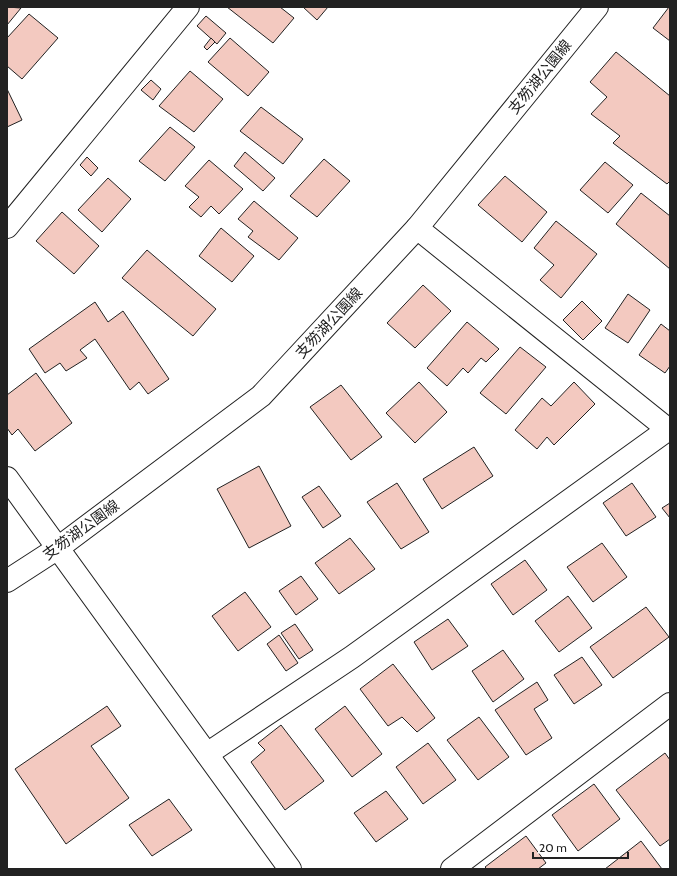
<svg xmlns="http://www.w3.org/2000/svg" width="677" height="876" font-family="Cabin,'Noto Sans JP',sans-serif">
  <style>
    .building { fill: #f3c9c0; stroke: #222 }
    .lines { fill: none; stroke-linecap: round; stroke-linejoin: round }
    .street-casing { stroke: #222; stroke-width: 24 }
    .primary-casing { stroke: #222; stroke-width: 24 }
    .street { stroke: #fff; stroke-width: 22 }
    .primary { stroke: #fff; stroke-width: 22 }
    .labels { text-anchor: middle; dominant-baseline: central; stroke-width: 3; stroke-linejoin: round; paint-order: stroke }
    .street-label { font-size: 15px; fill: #222; stroke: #fff }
  </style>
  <rect width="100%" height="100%" fill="#fff"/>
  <!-- building -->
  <g class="building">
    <polygon points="7,7 21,8 7,25"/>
    <polygon points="227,7 280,7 294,18 273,43"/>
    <polygon points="303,7 328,7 317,20"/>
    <polygon points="669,7 670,7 670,41 653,28"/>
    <polygon points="29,14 58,38 22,79 7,66 7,38"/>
    <polygon points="206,16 226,33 217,44 197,26"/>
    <polygon points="211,38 215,42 207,50 204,47"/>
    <polygon points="230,38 269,72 248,96 208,62"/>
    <polygon points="616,52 670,96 670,181 667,184 613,143 620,136 591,114 607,97 590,82"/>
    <polygon points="190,71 223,99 194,132 159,106"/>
    <polygon points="151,80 161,89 153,100 141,90"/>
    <polygon points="7,89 22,120 7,127"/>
    <polygon points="261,107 303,139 283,164 240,131"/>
    <polygon points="170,127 195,147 165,181 139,161"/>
    <polygon points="245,152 275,178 263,191 234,166"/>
    <polygon points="87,157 98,168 91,176 80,165"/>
    <polygon points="324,159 350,181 317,217 290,196"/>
    <polygon points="209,160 243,189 219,214 211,206 201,217 189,207 199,197 185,186"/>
    <polygon points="605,162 633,185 608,213 580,190"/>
    <polygon points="505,176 547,212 522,242 478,205"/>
    <polygon points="108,178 131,199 102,232 78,210"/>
    <polygon points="641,193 670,216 670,269 616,224"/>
    <polygon points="254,201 298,238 279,260 248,237 253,231 238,219"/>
    <polygon points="62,212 99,246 74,274 36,241"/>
    <polygon points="556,221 597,254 561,298 540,280 554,265 534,248"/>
    <polygon points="221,228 254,256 232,282 199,256"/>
    <polygon points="147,250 216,309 193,336 122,278"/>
    <polygon points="423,285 451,311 415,348 387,323"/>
    <polygon points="628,294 650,310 628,343 605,328"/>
    <polygon points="582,301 602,321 583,340 563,320"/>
    <polygon points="95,302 108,322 123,311 169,379 148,394 139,382 130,390 95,339 80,350 87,358 66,371 60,363 45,373 29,349"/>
    <polygon points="467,322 499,349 486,362 481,358 468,373 463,368 447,386 427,368"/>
    <polygon points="661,324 670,331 670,366 665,373 639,355"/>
    <polygon points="520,347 546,367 506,414 480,393"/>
    <polygon points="36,373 72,423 35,451 18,429 12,435 7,428 7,395"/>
    <polygon points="419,382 447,412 415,443 386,413"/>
    <polygon points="574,382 595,404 554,445 547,437 537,449 515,430 542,398 551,406"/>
    <polygon points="341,385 382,437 351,460 310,407"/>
    <polygon points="474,447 493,476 442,509 423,479"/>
    <polygon points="259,466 291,526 249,548 217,489"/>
    <polygon points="397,483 429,532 401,549 367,502"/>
    <polygon points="632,483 656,517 626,536 603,503"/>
    <polygon points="319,486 341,516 323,528 302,497"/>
    <polygon points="670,503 670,518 662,508"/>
    <polygon points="350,538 375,569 339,594 315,563"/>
    <polygon points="602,543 627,577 593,602 567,567"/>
    <polygon points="525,560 547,590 513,615 491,584"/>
    <polygon points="301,576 318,599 296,615 279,591"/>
    <polygon points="245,592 271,627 238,651 212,616"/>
    <polygon points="568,596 592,628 559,652 535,621"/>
    <polygon points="646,607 669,637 613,678 590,647"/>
    <polygon points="448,619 468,646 432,670 414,642"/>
    <polygon points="295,624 313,650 299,659 281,633"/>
    <polygon points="279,635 298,663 286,671 267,644"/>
    <polygon points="503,650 524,679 493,702 472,671"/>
    <polygon points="582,657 602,685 574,704 554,675"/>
    <polygon points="393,664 435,718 417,732 402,717 388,726 360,689"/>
    <polygon points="537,682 548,700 534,709 552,738 526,755 495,710"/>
    <polygon points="107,706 121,726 91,746 129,798 66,844 15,769"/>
    <polygon points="345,706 382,754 352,777 315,729"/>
    <polygon points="479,717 509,757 478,780 447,740"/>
    <polygon points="281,725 324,781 285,810 251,762 265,750 258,743"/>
    <polygon points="428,743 456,780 423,804 396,767"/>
    <polygon points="665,753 670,760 670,839 660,846 616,790"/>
    <polygon points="594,784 620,819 578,851 552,815"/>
    <polygon points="386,791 408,819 376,842 354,813"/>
    <polygon points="169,799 192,830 152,856 129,825"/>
    <polygon points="526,836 546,863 538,869 487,869 485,867"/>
    <polygon points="641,841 662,869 605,869"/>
  </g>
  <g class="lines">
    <!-- street casing -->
    <g class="street-casing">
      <g id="street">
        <polyline points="7,227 188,7"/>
        <polyline points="417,228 670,431"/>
        <polyline points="7,478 290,869"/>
        <polyline points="207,754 352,657 670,428"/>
        <polyline points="452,869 670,704"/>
      </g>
    </g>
    <!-- primary casing -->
    <g class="primary-casing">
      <polyline id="primary" points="7,581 58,548 261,396 417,228 597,7"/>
    </g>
    <!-- street -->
    <use href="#street" class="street"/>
    <!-- primary -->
    <use href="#primary" class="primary"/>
  </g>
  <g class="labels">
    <!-- street labels -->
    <g class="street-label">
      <text transform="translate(540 77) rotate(-51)">支笏湖公園線</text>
      <text transform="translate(329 323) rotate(-47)">支笏湖公園線</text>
      <text transform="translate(81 530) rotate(-36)">支笏湖公園線</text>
    </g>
  </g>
  <!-- border -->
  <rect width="677" height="876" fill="none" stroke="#222222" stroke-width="16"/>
  <!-- scale -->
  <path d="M533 852v6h95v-6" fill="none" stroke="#222222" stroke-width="2"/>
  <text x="539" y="852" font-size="12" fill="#222222" stroke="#ffffff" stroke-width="3" paint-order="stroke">20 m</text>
</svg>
